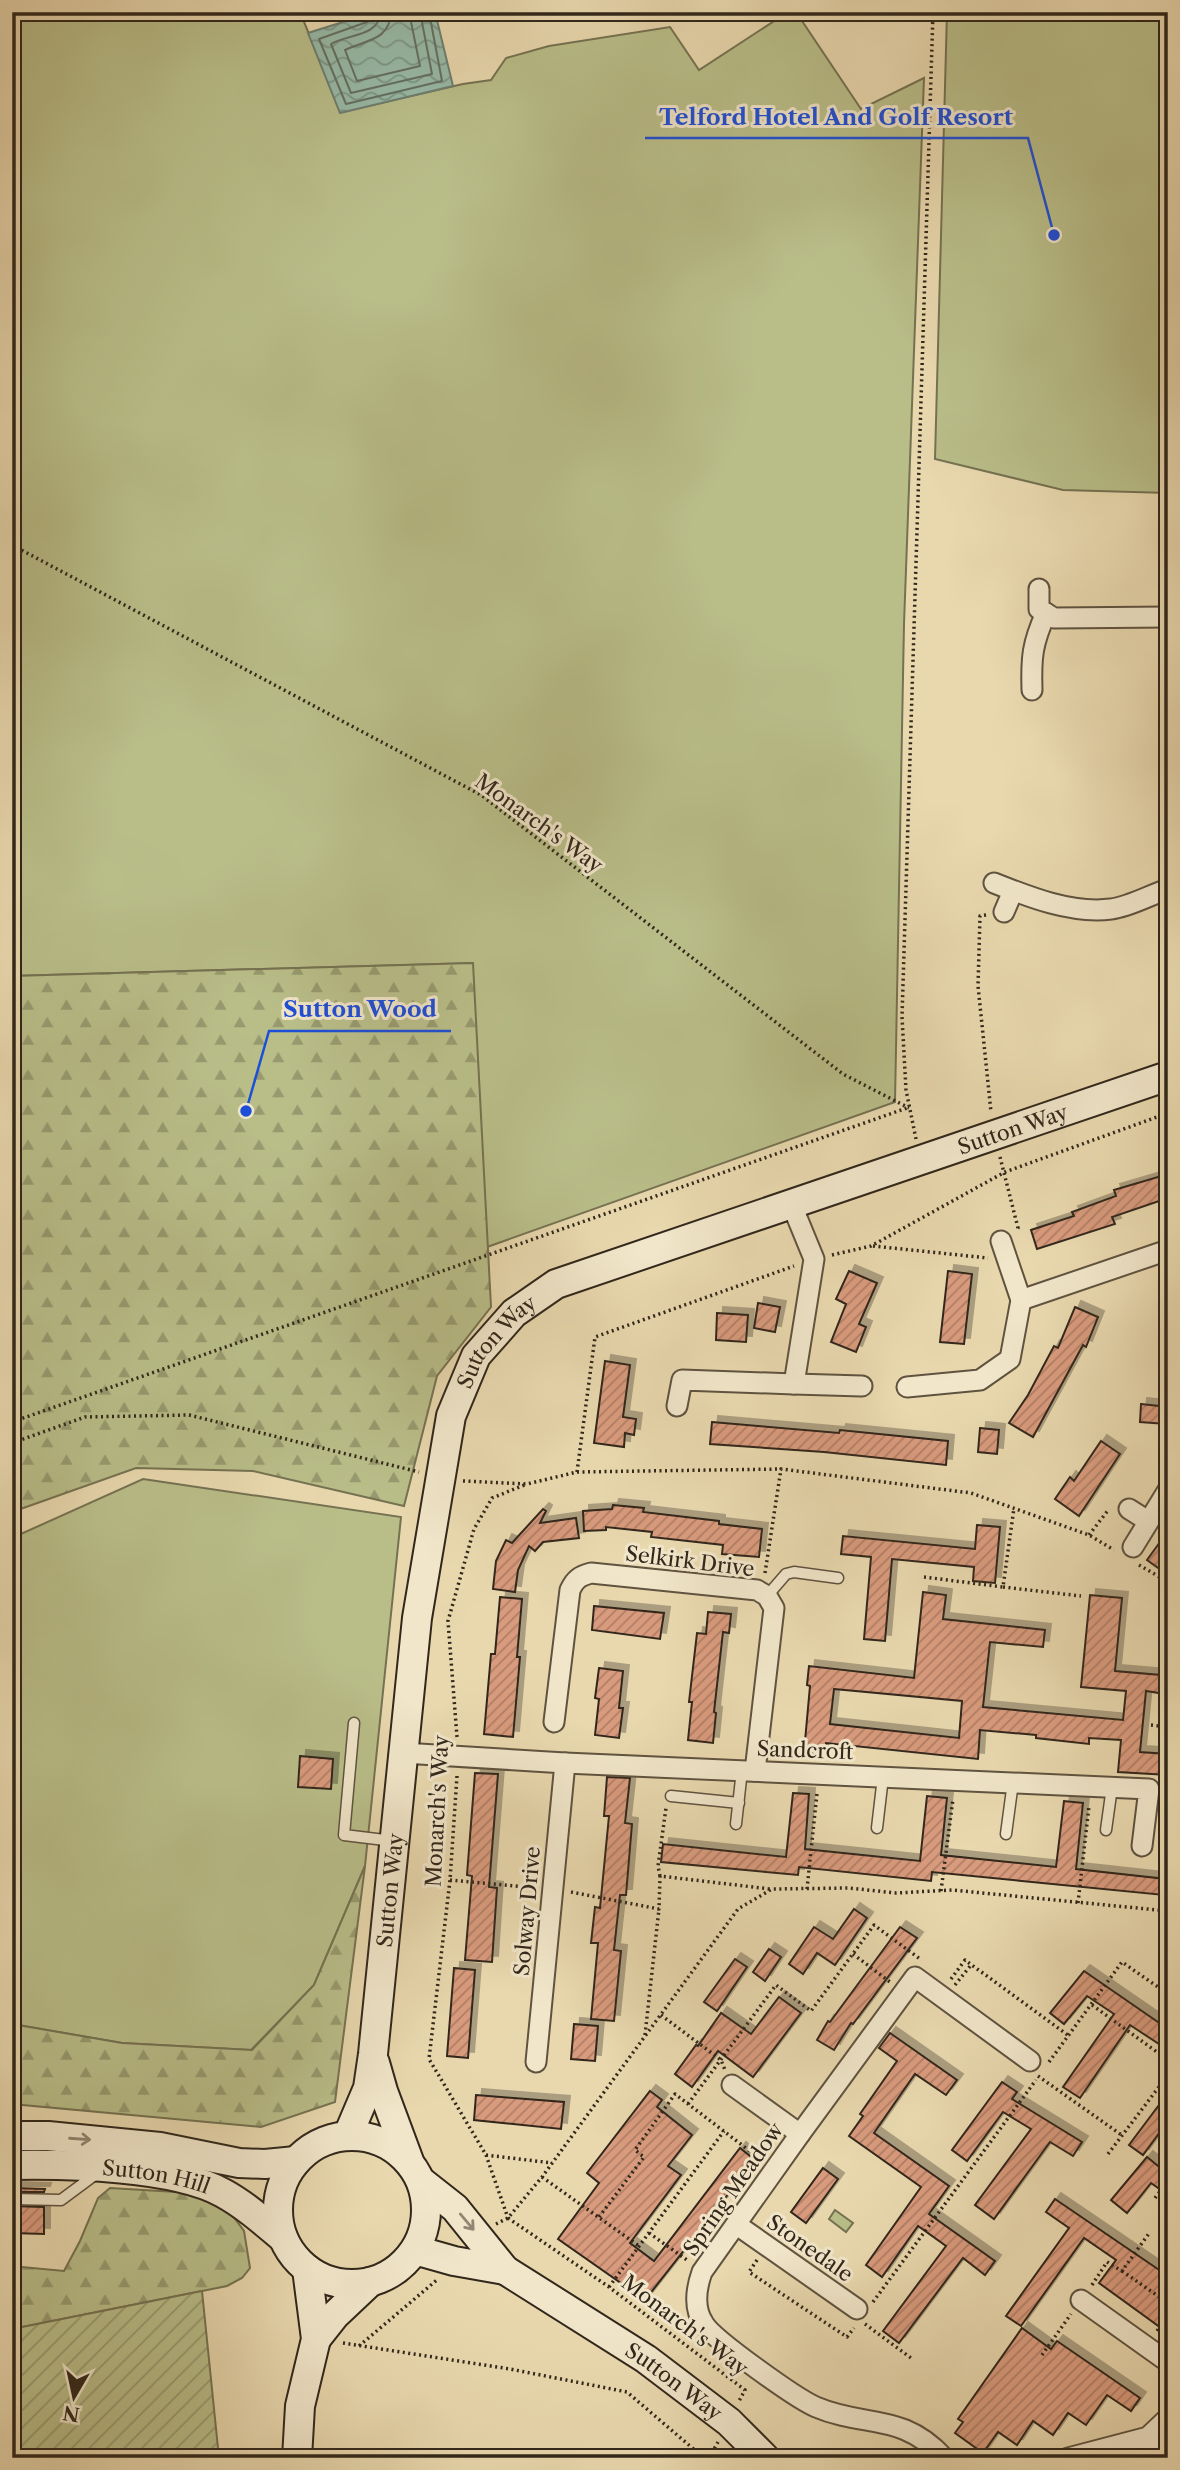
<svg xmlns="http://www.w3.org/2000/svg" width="1180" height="2470" font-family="'Libre Caslon Text',serif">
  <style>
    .green { fill: #b9be89; stroke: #757252; stroke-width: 2 }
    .forest { fill: url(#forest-firs); stroke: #757252; stroke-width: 2 }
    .garden { fill: url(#garden-furrows); stroke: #757252; stroke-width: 2 }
    .water { fill: url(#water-waves); stroke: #6e7f70; stroke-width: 2 }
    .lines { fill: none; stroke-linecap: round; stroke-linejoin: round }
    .shore { stroke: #647062; stroke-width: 2 }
    .building { fill: url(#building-hatch); stroke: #31271b; stroke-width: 2; fill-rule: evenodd; filter: url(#shadow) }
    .lane-casing { stroke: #5f5340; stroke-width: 13 }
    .street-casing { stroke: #5f5340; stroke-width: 23 }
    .secondary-casing { stroke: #31271b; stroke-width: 32 }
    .path { stroke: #31271b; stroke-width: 3.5; stroke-dasharray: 2 3.5; stroke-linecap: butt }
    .lane { stroke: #f1e6ca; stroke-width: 10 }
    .street { stroke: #f1e6ca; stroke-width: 19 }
    .secondary { stroke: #f1e6ca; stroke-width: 28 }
    .oneway { stroke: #918672 }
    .labels { text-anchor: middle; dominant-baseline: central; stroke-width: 6; stroke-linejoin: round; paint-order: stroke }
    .street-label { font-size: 21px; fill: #31271b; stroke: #f1e6ca }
    .leader { fill: none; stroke: #1d4ed8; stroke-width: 2.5 }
    .callout-dot { fill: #1d4ed8; stroke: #f1e6ca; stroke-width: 2.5 }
    .callout-label { font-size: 23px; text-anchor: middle; font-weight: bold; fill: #1d4ed8; stroke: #f1e6ca; stroke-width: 6; stroke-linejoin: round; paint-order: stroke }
  </style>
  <defs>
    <pattern id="forest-firs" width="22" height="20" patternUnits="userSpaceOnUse" patternTransform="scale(1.75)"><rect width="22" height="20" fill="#b9be89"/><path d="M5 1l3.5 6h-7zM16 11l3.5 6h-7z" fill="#979a6f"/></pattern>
    <pattern id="garden-furrows" width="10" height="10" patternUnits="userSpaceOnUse" patternTransform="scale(1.75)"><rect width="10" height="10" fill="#b9be89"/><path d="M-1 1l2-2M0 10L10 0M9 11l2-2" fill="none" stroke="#979a6f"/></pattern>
    <pattern id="water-waves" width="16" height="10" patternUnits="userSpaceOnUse" patternTransform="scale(1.75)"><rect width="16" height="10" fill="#97baa8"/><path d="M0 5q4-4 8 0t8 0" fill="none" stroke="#7c9788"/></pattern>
    <pattern id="building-hatch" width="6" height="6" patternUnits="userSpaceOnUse" patternTransform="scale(1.75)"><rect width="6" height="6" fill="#d99b7d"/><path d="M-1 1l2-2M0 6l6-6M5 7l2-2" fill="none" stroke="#b17e66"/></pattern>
    <filter id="shadow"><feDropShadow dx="6" dy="-6" stdDeviation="0" flood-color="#0004"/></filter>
  </defs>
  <rect width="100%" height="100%" fill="#e9d8ae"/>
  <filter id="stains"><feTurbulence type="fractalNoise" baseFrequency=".00286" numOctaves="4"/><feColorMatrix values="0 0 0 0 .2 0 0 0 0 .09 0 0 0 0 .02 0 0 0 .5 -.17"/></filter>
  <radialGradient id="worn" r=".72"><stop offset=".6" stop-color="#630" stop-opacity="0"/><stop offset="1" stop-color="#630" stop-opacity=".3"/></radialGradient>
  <!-- green -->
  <g class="green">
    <polygon points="12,12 308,12 302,17 341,112 463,84 491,80 506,58 549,46 670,27 699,70 788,12 796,12 861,109 924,78 904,624 895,1102 487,1247 472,963 12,976"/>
    <polygon points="947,12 1168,12 1168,493 1063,490 935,459"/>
    <polygon points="143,1479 401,1517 365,1866 314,1985 251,2050 122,2043 12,2024 12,1538"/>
    <polygon points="835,2210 853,2223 846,2232 829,2219"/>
  </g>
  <!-- forest -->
  <g class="forest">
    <polygon points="473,963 491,1307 437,1376 404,1506 253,1471 136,1468 12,1512 12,976"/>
    <polygon points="365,1866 335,2102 261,2127 12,2104 12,2024 122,2043 252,2050 314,1985"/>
    <polygon points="110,2188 193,2193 230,2212 244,2231 250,2268 242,2278 227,2286 12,2329 12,2266 64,2271 80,2241 98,2198"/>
  </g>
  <!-- garden -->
  <polygon class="garden" points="202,2291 219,2458 12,2458 12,2329"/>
  <!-- water -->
  <polygon class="water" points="375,12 435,12 453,86 340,113 308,33"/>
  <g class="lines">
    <!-- shore -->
    <g class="shore">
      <polyline points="372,12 371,18 367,22 319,39 346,104 442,81 429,12"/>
      <path d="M381,12c-2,25 -34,22 -50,32l20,49 81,-19 -12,-62"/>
      <path d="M391,12c-1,29 -26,28 -46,38l12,31 63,-15 -11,-54"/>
    </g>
  </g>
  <!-- building -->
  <g class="building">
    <polygon points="1168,1174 1168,1198 1112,1217 1115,1224 1037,1249 1031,1230 1074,1216 1072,1212 1116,1196 1114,1190"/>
    <polygon points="849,1271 877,1283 859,1324 866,1327 856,1352 831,1342 846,1304 836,1299"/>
    <polygon points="948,1271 972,1274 964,1344 940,1342"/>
    <polygon points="758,1303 780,1307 775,1332 754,1328"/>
    <polygon points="1075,1307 1098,1317 1086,1347 1083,1345 1033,1437 1009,1423 1028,1395 1054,1346 1058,1348"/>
    <polygon points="717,1313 748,1315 746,1342 716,1340"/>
    <polygon points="605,1361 630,1365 623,1417 636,1419 634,1435 625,1433 624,1447 594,1443"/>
    <polygon points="1141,1404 1168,1407 1166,1424 1140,1422"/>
    <polygon points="712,1422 839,1433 840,1430 948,1441 946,1465 824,1452 710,1444"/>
    <polygon points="980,1428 999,1430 997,1454 978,1452"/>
    <polygon points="1101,1441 1120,1454 1079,1516 1055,1499 1070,1477 1074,1481"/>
    <polygon points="613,1505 644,1508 643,1512 719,1521 719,1524 762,1529 759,1557 722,1554 723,1545 651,1537 652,1532 606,1527 606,1530 584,1531 583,1511 612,1509"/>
    <polygon points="543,1509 546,1511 540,1523 576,1518 579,1538 543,1542 535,1551 529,1546 518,1570 515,1592 493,1589 496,1561 506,1540 512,1543"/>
    <polygon points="977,1525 1000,1527 995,1583 973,1581 974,1567 892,1559 885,1641 864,1639 871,1557 841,1554 843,1536 975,1549"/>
    <polygon points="1168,1531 1168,1575 1147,1560"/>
    <path d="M923,1592l23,3 -3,24 102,11 -2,17 -53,-5 -7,65 140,13 3,-29 -45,-4 9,-92 32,3 -7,73 46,4 -2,18 -13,-2 -6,61 28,2v21l-50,-3 3,-32 -32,-2v6l-53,-6v-3l-56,-5 -2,29 -152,-16 -1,11 -21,-2 6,-66 -3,-1 2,-19 105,12zM834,1689l128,12 -3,37 -129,-14z"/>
    <polygon points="500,1597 522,1599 517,1657 520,1657 513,1737 484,1734 491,1654 495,1654"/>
    <polygon points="594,1606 664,1613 660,1639 592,1630"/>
    <polygon points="708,1612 731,1614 729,1633 723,1632 714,1712 716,1713 713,1743 688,1740 692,1702 689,1702 697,1633 706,1634"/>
    <polygon points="599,1668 623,1671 619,1708 623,1708 619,1738 595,1735 599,1699 595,1698"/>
    <polygon points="300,1756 333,1759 331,1789 298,1787"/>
    <polygon points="475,1773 498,1774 489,1887 497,1888 492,1962 465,1960 472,1876 467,1875"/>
    <polygon points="607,1777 630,1778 625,1823 632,1824 626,1895 620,1895 614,1950 621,1951 614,2021 591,2019 598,1943 591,1943 595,1907 600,1908 609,1816 604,1816"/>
    <polygon points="793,1793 809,1794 805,1849 920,1861 927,1796 947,1798 941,1855 1056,1867 1064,1801 1083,1803 1076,1869 1166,1879 1164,1895 932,1872 931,1881 799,1867 798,1875 661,1862 663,1844 786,1857"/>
    <polygon points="854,1909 867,1918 835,1965 817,1953 803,1974 789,1964 814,1927 833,1939"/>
    <polygon points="900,1927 917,1938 853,2024 851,2023 834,2050 817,2040 828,2021 830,2022"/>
    <polygon points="769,1949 781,1957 765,1981 753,1972"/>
    <polygon points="735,1959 747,1967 717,2011 704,2002"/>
    <polygon points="454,1968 475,1970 468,2058 447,2056"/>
    <polygon points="1084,1971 1168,2029 1168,2050 1130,2025 1080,2098 1063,2087 1114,2014 1087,1996 1064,2024 1050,2013"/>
    <polygon points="779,1997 801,2013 753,2077 718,2051 692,2087 675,2074 696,2045 698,2046 721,2013 751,2034"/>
    <polygon points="574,2024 598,2026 595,2061 571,2059"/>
    <polygon points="890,2033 957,2080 946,2095 915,2074 874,2133 949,2186 929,2214 995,2261 985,2275 963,2258 899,2343 883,2331 946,2246 918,2226 882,2277 866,2265 921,2187 849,2136 863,2116 860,2114 897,2061 879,2048"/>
    <polygon points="1002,2082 1017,2092 1012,2099 1082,2142 1073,2156 1050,2142 994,2219 975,2205 1031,2129 1003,2112 967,2161 952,2150"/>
    <polygon points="650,2091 662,2100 657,2107 692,2135 668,2166 681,2175 630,2243 654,2261 740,2148 755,2160 645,2300 558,2239 599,2183 587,2173"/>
    <polygon points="1168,2093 1168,2121 1143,2155 1129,2145"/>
    <polygon points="476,2095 564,2102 561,2129 474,2120"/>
    <polygon points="1147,2157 1168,2174 1168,2195 1151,2183 1127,2213 1111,2200"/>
    <polygon points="823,2168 838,2179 806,2223 791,2212"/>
    <polygon points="12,2188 45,2189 44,2192 12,2192"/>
    <polygon points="1055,2199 1168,2276 1168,2333 1099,2283 1116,2260 1084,2238 1021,2326 1006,2316 1069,2228 1046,2212"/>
    <polygon points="12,2206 44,2207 44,2234 12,2233"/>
    <polygon points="1022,2328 1051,2349 1057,2341 1140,2398 1131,2411 1107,2395 1086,2425 1068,2413 1053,2435 1033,2421 1017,2445 998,2432 983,2453 955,2433 963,2422 958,2419"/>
  </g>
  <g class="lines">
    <!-- lane casing -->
    <g class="lane-casing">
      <g id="lane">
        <polyline points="767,1596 786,1574 794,1572 838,1578"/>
        <polyline points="354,1723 344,1835 393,1841"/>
        <polyline points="671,1796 739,1803"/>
        <polyline points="736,1824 742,1770"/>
        <polyline points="877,1828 883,1777"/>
        <polyline points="1106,1830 1112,1787"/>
        <polyline points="1006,1834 1013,1782"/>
        <polyline points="12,2199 61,2200 96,2174"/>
      </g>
    </g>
    <!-- street casing -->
    <g class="street-casing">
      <g id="street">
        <polyline points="1039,589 1039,609 1054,618 1168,617"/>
        <path d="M1032,690c-1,-32 0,-46 14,-77"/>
        <path d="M994,883c35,14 78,31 117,26 18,-2 39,-14 57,-20"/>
        <polyline points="1004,912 1013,891"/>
        <polyline points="1001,1241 1021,1300"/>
        <polyline points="794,1384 862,1386"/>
        <polyline points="907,1387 980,1380 1010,1359 1021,1300 1168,1250"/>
        <polyline points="677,1406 682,1380 794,1384 814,1259 791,1203"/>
        <polyline points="1129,1509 1148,1521"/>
        <polyline points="1133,1547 1168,1490"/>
        <path d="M554,1722l16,-132c5,-11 10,-14 21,-17l166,17 10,6 7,12 -19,163"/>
        <polyline points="403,1753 565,1763 1149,1789 1142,1846"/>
        <polyline points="536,2062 565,1763"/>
        <polyline points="732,2085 800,2134"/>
        <polyline points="737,2225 857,2309"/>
        <polyline points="1081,2300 1168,2362"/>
        <polyline points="1148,2437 1163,2458"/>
        <path d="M944,2458c-42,-46 -79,-30 -128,-51 -19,-8 -102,-67 -112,-83 -11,-16 -8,-35 -2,-52l98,-138 115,-157 115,84"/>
        <polyline points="1068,2458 1148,2437 1168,2418"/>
      </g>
    </g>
    <!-- secondary casing -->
    <g class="secondary-casing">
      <g id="secondary">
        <polyline points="375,2063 383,2091 409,2161"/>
        <path id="s1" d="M348,2135l20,-47 5,-34 44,-436 34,-202 25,-60 38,-43 42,-29 612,-208"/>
        <circle cx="352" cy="2210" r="74"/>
        <polyline points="12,2136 48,2136 160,2147 239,2163 265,2164 296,2161"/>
        <path id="s2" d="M12,2165c56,-1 163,1 211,28 22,12 41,29 60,45"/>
        <path id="s3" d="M422,2182l33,26 50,62 141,89 83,63 36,36"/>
        <polyline points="415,2250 454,2261 505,2270"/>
        <polyline points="316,2339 335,2315 370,2282"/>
        <polyline points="297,2458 300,2406 316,2339 307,2269"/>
      </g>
    </g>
    <!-- path -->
    <g class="path">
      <polyline points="12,545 481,795 843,1074 909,1108"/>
      <polyline points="986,915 980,916 978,986 991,1112"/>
      <polyline points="916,1139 906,1090 902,1017 933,12"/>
      <polyline points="1000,1157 1018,1228 1016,1230"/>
      <polyline points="873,1246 988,1258"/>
      <polyline points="832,1255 871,1246 1005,1172 1168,1113"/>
      <polyline points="12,1422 907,1108"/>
      <polyline points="12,1443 85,1417 189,1415 419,1472"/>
      <polyline points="577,1472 595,1337 794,1266"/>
      <polyline points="463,1481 527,1484 577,1472 781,1469"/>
      <polyline points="1089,1535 1109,1509"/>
      <polyline points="1139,1565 1168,1582"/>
      <polyline points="765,1573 781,1469 971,1493 1089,1535 1114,1550"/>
      <polyline points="924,1577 1003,1587 1014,1508"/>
      <polyline points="1003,1587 1081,1596"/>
      <polyline points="1151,1725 1168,1727"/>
      <polyline points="457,1737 448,1621 474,1529 492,1498 527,1484"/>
      <polyline points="457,1776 450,1880 429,2059 486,2155 508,2218"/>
      <polyline points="660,1876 658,1866 666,1808"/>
      <polyline points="450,1880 536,1888"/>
      <polyline points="807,1889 817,1793"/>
      <polyline points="941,1891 953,1799"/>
      <polyline points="571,1892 659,1909 660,1876 770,1889"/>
      <polyline points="1078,1903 1089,1806"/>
      <polyline points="853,1954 890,1982"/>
      <polyline points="951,1979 965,1960 1069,2036"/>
      <polyline points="955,1985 971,1965"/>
      <polyline points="1092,2005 1168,2060"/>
      <polyline points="661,2015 721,2060 725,2070"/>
      <polyline points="645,2035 659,1909"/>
      <polyline points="1049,2062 1122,1962 1168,1994"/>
      <polyline points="1038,2076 1123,2136"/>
      <polyline points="688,2104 776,1985 811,2011 874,1925 920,1959"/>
      <polyline points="1108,2154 1168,2075"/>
      <polyline points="486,2155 552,2163"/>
      <polyline points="542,2177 639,2246"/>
      <polyline points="1155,2198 1168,2181"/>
      <polyline points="599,2217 644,2157 635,2150 675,2094 759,2158"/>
      <polyline points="508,2218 609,2287 745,2390 739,2401"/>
      <polyline points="496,2224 508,2218 542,2177 738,1909 772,1889 849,1888 896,1893 952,1890 1168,1911"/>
      <polyline points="649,2233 687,2260"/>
      <polyline points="757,2260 749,2272 847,2337 854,2328"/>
      <polyline points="1122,2271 1168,2303"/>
      <polyline points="1092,2285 1107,2262 1122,2271 1150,2232"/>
      <polyline points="609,2287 724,2131"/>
      <polyline points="873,2302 1036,2080"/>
      <polyline points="865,2324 911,2358"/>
      <polyline points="1157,2331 1168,2316"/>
      <polyline points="343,2343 510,2369 627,2392 704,2458"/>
      <polyline points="359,2346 438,2279"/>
      <polyline points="1042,2355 1071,2314"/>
      <polyline points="709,2458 718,2442"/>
    </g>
    <!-- lane -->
    <use href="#lane" class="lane"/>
    <!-- street -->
    <use href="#street" class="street"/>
    <!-- secondary -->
    <use href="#secondary" class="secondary"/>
  </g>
  <!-- one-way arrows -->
  <defs><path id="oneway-shaft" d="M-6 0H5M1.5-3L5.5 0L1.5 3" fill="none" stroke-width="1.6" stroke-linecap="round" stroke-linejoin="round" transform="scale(1.75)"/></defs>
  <g class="oneway">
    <use href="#oneway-shaft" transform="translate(80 2139) rotate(4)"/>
    <use href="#oneway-shaft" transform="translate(467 2222) rotate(50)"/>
  </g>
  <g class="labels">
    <!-- street labels -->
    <g class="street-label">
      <text transform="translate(539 823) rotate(36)">Monarch's Way</text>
      <text stroke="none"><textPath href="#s1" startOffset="1384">Sutton Way</textPath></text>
      <text stroke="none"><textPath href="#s1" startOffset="817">Sutton Way</textPath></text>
      <text transform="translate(690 1561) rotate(7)">Selkirk Drive</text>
      <text transform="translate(805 1750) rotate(2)">Sandcroft</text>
      <text transform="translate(437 1811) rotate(-87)">Monarch's Way</text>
      <text stroke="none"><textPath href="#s1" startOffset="250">Sutton Way</textPath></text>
      <text transform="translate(527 1911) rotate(-85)">Solway Drive</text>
      <text stroke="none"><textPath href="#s2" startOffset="145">Sutton Hill</textPath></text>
      <text transform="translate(733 2189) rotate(-55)">Spring Meadow</text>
      <text transform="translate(810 2248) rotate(35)">Stonedale</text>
      <text transform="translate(685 2325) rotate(37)">Monarch's Way</text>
      <text stroke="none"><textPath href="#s3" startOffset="324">Sutton Way</textPath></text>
    </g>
  </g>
  <!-- callouts -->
  <path class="leader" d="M1054 235L1028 138H645M246 1111L269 1031H451"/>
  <g class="callout-dot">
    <circle cx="1054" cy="235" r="7"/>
    <circle cx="246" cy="1111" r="7"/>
  </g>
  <g class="callout-label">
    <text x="836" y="125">Telford Hotel And Golf Resort</text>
    <text x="360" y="1017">Sutton Wood</text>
  </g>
  <!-- margin -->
  <rect width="1180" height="2470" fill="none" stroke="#e9d8ae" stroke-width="42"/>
  <rect x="14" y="14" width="1152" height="2442" fill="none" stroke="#31271b" stroke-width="3.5"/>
  <rect x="21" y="21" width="1138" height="2428" fill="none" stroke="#31271b" stroke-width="2"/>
  <!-- north arrow -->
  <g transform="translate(74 2397) rotate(189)" stroke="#f1e6ca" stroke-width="5" paint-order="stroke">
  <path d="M0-5L12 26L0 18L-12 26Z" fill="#31271b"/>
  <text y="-10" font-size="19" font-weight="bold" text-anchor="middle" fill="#31271b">N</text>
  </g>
  <rect width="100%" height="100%" filter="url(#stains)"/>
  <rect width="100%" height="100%" fill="url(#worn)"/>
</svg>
